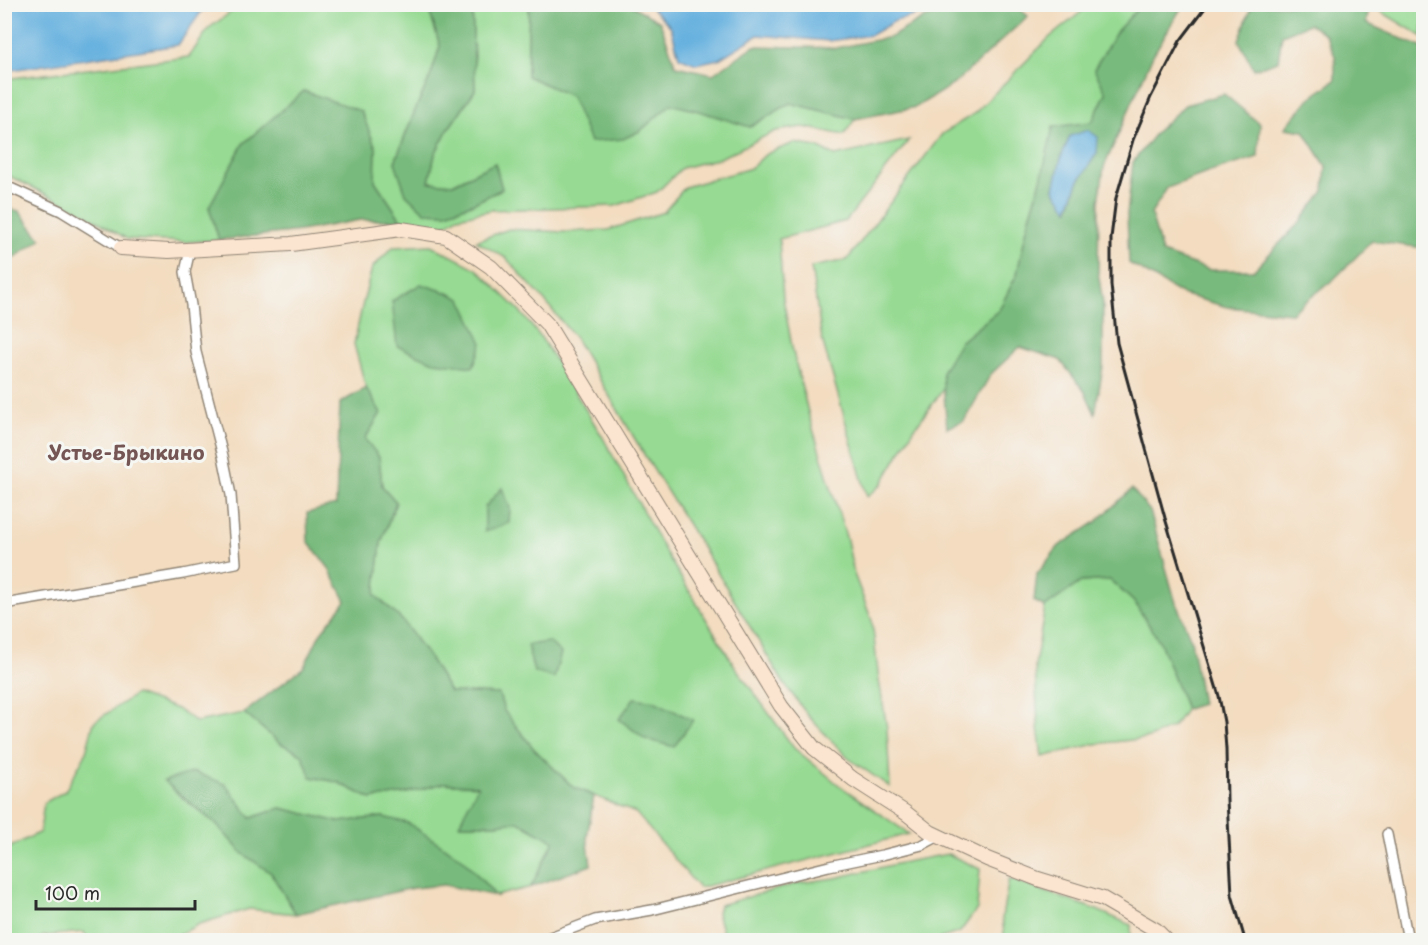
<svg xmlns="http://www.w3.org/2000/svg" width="1428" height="945" font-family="'Playpen Sans',sans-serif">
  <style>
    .green { fill: #96da93; stroke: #60825f; stroke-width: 1.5 }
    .forest { fill: #78ba7d; stroke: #527254; stroke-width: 1.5; fill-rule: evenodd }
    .water { fill: #66b1df; stroke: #486e85; stroke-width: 1.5 }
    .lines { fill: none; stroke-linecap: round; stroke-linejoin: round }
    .street-casing { stroke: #8f8475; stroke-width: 12 }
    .secondary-casing { stroke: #8f8475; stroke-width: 16 }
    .street { stroke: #fff; stroke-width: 9 }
    .secondary { stroke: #fce5d0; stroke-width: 14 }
    .rail { stroke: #2b2b2b; stroke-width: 3 }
    .labels { text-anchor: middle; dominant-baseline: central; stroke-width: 6; stroke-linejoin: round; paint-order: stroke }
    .neighbourhood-label { font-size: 20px; font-weight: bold; fill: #755655; stroke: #f6f6f2 }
  </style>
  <rect width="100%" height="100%" fill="#f6f6f2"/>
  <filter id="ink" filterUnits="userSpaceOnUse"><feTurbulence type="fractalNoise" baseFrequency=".0167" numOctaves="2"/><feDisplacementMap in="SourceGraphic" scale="12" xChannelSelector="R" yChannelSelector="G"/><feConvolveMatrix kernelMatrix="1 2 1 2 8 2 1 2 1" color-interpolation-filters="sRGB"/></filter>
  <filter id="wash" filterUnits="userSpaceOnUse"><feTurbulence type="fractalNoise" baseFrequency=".008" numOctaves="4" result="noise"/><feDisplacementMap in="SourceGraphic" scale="24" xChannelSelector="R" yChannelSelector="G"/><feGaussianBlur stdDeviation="1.35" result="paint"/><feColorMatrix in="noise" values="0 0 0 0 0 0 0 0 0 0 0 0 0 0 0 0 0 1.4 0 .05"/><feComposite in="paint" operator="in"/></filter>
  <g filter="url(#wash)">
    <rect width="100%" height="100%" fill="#f3dcbf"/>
    <!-- green -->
    <g class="green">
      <polygon points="241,5 430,5 431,16 440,46 431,75 416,108 395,162 426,212 446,213 474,203 502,189 495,163 452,184 429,182 435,154 447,131 475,90 472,5 529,5 527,76 571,96 640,131 671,104 699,111 750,127 790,103 855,119 844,135 803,127 776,131 720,158 682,168 657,192 615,206 492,210 458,217 443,227 401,220 375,181 376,148 304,91 243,144 209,207 219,240 184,242 127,239 84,213 5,174 4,79 189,57 209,28"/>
      <polygon points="1090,5 1141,5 1117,31 1106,93 1092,122 1041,180 1027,228 1017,274 999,310 960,342 942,372 944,388 914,429 881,485 867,497 822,339 811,267 847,260 942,134 975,113 1050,37"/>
      <polygon points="1381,5 1423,5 1423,37 1380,11"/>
      <polygon points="909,140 846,221 779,239 783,298 793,352 809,416 847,540 854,574 872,621 879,681 887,728 890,787 848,758 809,717 783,682 704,550 645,456 575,338 544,300 506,258 476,241 509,229 564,232 608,230 664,212 685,187 751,168 766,154 794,143 817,147 835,156"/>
      <polygon points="431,245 477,269 519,310 542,339 602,436 666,553 736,668 794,748 839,785 909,834 699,888 636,813 573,787 534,749 504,711 499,694 450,692 430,659 402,620 375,595 381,543 396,502 382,486 379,457 364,439 381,413 366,388 354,344 362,307 372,268 393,247"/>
      <polygon points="1110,580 1134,602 1160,642 1186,709 1173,727 1149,738 1095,744 1042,757 1038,727 1035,665 1045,607 1081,582"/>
      <polygon points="136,694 177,709 196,722 244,713 280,743 302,754 311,777 337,782 371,799 407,793 444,783 479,786 460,824 496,824 518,821 554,841 531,887 496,896 463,859 383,817 339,822 281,808 251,818 225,784 165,781 179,795 217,825 242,853 271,873 296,914 249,909 199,924 169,940 89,940 84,932 43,936 38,940 5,940 5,850 40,832 44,803 65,791 85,755 94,722"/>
      <polygon points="948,854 980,869 977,909 960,932 935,940 725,940 717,913 719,905 799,883 835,878 905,862"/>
      <polygon points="1009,879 1097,910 1131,925 1131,936 1127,940 1005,940 1002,917"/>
    </g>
    <!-- forest -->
    <g class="forest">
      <polygon points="430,5 472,5 475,90 447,131 435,154 429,182 453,184 495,163 502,189 474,203 446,213 425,212 406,194 395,162 416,108 431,75 440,46 431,16"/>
      <polygon points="529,5 631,5 660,22 676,66 713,74 754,46 836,48 891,37 922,19 974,5 1014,5 1028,16 954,84 916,107 855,119 790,103 750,127 699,111 671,104 640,131 623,139 590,142 571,96 527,76"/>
      <path d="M1141,5h42l-30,50 -49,112 -5,35 -1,70 5,31v63l-8,48 -10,-22 -25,-32 -40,-13 -29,27 -27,47 -17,7 -5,-56 18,-30 39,-32 18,-36 10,-46 14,-48 12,-53 39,-5 14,-29 -12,-24 23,-38zM1070,136l27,17 -19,29 -9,27 -15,-20 7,-31z"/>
      <polygon points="1255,5 1370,5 1366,23 1423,48 1423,248 1372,241 1334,279 1291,313 1227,307 1181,294 1129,263 1127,214 1133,162 1157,131 1185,105 1224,94 1260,124 1258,157 1207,173 1167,188 1151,214 1162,253 1210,270 1254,270 1301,221 1324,191 1326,166 1304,131 1285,128 1309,99 1335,80 1335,56 1325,34 1309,24 1282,35 1278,61 1254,69 1239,41 1250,10"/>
      <polygon points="304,91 361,111 376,148 375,181 401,220 360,220 300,231 219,240 209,207 243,144"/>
      <polygon points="4,208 19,211 41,239 5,264"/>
      <polygon points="421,284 449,293 461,299 482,343 473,367 434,362 397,346 392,301"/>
      <polygon points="366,388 381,413 365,439 379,457 382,486 396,502 381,543 375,595 402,620 430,659 450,692 499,694 504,711 534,749 573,787 594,796 587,837 591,865 531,887 554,841 518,821 496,824 459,824 478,786 444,783 407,793 371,799 337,782 311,777 302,754 280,743 244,713 304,667 320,634 346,601 328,567 308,541 307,513 336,505 340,403"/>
      <polygon points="502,488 510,508 509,523 485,532 485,507"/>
      <polygon points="1132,489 1150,511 1175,600 1191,640 1202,704 1186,709 1160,642 1134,602 1110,580 1081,582 1045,607 1034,601 1037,574 1059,546 1096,522"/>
      <polygon points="549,642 561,653 554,678 534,672 527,645"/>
      <polygon points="634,698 654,701 693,720 674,747 645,739 619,719"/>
      <polygon points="194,772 225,784 251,818 281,808 339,822 383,817 408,823 463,859 496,896 444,885 413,888 296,914 271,873 242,853 217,825 164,781"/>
    </g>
    <!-- water -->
    <g class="water">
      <polygon points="5,4 206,4 206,5 178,45 5,71"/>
      <polygon points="939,5 943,8 895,21 871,35 829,41 758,35 719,59 696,64 679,57 671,27 652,8 650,5"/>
      <polygon points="1088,130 1098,137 1097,153 1078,182 1068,209 1054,189 1061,158 1070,136"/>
    </g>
  </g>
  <g filter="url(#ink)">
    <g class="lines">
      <!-- street casing -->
      <g class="street-casing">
        <g id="street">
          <polyline points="4,185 61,211 121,248"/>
          <polyline points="4,604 183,574 236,563 231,495 223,456 196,352 191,305 185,272 190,250"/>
          <polyline points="1387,834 1408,940"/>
          <polyline points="542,940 595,920 652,910 829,866 882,855 922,845 939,836"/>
        </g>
      </g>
      <!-- secondary casing -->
      <g class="secondary-casing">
        <polyline id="secondary" points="121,248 169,251 291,244 401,229 446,236 491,267 547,324 781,706 814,748 853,779 906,813 930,832 987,859 1038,879 1103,899 1156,930 1166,940"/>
      </g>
      <!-- street -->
      <use href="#street" class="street"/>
      <!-- secondary -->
      <use href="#secondary" class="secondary"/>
      <!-- rail -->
      <polyline class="rail" points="1208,4 1180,41 1151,97 1133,140 1116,198 1111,238 1111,285 1117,343 1165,518 1219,696 1224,722 1226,749 1227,800 1232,895 1245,940"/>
    </g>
  </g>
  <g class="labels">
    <!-- neighbourhood labels -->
    <g class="neighbourhood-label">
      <text x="126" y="452">Устье-Брыкино</text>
    </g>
  </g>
  <!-- margin -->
  <rect width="1428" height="945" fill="none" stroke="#f6f6f2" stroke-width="24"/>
  <!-- scale -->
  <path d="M36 900v9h159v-9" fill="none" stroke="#2b2b2b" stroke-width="3"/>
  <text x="45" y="900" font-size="18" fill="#2b2b2b" stroke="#f6f6f2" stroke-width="4.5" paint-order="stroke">100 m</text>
</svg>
